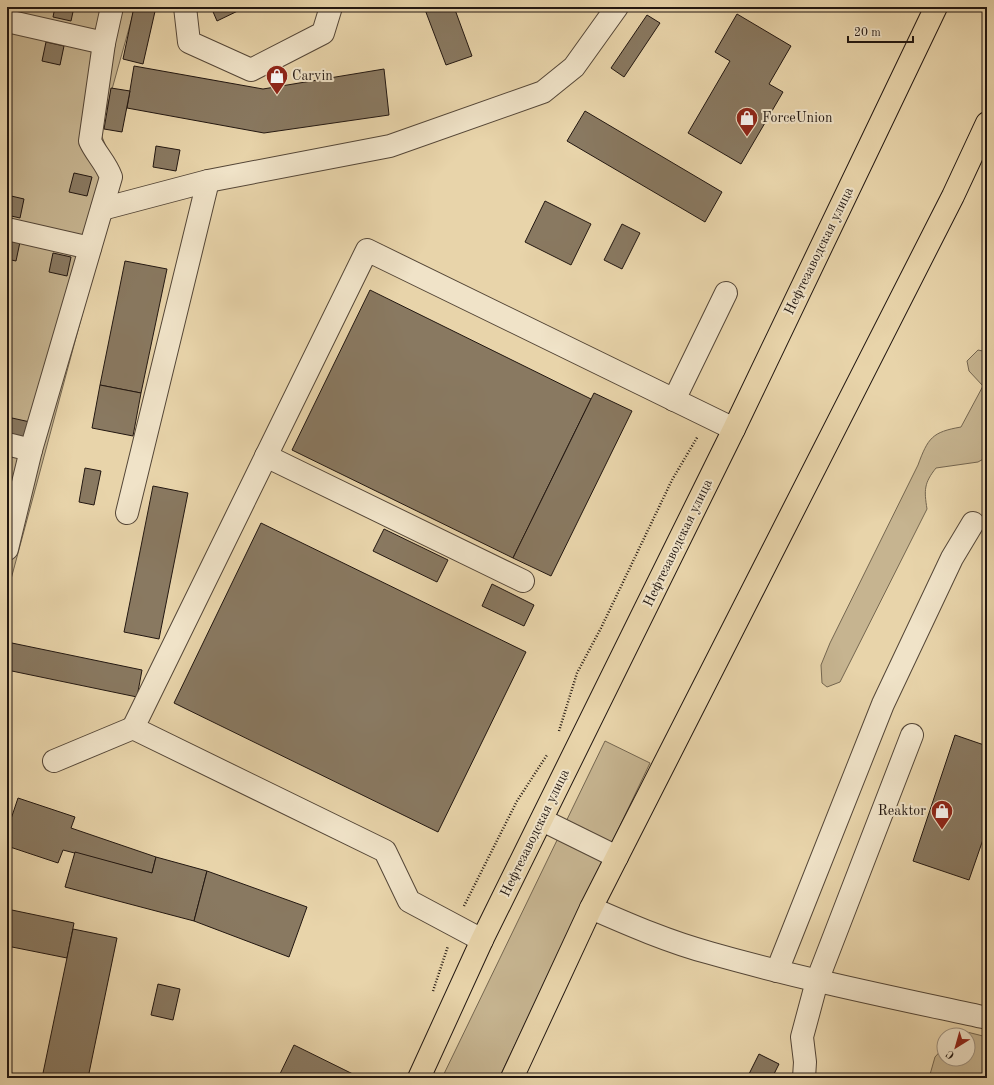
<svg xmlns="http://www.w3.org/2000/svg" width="994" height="1085" font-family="'Old Standard TT',serif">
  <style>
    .green { fill: #c6b490; stroke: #746650 }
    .building { fill: #897961; stroke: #221711 }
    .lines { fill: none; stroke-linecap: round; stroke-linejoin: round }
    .minor-casing { stroke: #544637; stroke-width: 24 }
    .major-casing { stroke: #221711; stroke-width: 24 }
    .path { stroke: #221711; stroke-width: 2.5; stroke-dasharray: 1 2; stroke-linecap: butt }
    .minor { stroke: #f0e3c8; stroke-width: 22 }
    .major { stroke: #e8d4aa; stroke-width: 22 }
    .labels { text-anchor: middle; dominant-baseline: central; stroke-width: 4; stroke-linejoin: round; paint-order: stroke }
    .poi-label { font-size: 14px; fill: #221711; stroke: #f0e3c8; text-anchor: start }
    .street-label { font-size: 14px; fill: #221711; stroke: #f0e3c8 }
  </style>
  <rect width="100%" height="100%" fill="#e8d4aa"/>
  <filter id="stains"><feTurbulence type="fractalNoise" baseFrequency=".005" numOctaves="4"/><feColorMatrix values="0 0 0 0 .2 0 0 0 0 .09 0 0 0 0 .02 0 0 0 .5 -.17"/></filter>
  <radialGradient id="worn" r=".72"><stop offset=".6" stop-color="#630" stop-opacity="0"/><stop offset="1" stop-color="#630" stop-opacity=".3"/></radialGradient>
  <!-- green -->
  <g class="green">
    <polygon points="7,7 135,7 100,132 119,178 7,594"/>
    <path d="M978,350l9,2v105l-9,5 -42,6c-12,15 -12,22 -9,41l-87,173 -13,5 -5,-4 -1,-18 9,-22 88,-178c10,-27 14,-33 43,-38l22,-41 -14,-15 -2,-10z"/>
    <polygon points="605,741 650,763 499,1078 442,1078"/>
    <polygon points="959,1030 987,1037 987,1078 929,1078 935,1057 944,1047 944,1059 968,1059 968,1035 955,1035"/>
  </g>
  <!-- building -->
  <g class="building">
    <polygon points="55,7 74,7 71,21 53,17"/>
    <polygon points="134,7 156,7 143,64 123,59"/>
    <polygon points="211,7 246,7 217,21"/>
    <polygon points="424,7 454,7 472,56 446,65"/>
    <polygon points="737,14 791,46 769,84 783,92 741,164 688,133 730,61 715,52"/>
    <polygon points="647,15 660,23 624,77 611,68"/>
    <polygon points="46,42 64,46 60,65 42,61"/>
    <polygon points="134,66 263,89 384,69 389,115 264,133 127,108"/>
    <polygon points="111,88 130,91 122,132 104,129"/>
    <polygon points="585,111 722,192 705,222 567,141"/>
    <polygon points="156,146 180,150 176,171 153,167"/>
    <polygon points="74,173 92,177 87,196 69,192"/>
    <polygon points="7,195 24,199 20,218 7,215"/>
    <polygon points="545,201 591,224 571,265 525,242"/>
    <polygon points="622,224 640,233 622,269 604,260"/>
    <polygon points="7,239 20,242 16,261 7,259"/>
    <polygon points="53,253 71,257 67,276 49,272"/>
    <polygon points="125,261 167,269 141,393 100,385"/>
    <polygon points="370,290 591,399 513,558 292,450"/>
    <polygon points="100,385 141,393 133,436 92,428"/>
    <polygon points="594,393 632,411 551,576 513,558"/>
    <polygon points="12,418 30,422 26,441 7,437"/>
    <polygon points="85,468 101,471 94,505 79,502"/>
    <polygon points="153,486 188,493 159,639 124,632"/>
    <polygon points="261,523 526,652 438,832 174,703"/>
    <polygon points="384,529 448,560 437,582 373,551"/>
    <polygon points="492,584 534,605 524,626 482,606"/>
    <polygon points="7,642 142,670 137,697 7,670"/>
    <polygon points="955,735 987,746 987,828 969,880 913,861"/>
    <polygon points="18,798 75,817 71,828 156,857 152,873 63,850 58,863 7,846 7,831"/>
    <polygon points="75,852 152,873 156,857 207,871 194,921 65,887"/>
    <polygon points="207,871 307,907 289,957 194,921"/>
    <polygon points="7,909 74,923 67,958 7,946"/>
    <polygon points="73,929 117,938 88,1078 42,1078"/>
    <polygon points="158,984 180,989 173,1020 151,1015"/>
    <polygon points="294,1045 361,1078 278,1078"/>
    <polygon points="759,1054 779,1064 772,1078 747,1078"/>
  </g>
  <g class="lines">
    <!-- minor casing -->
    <g class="minor-casing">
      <g id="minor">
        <polyline points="185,7 189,42 251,70 323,33 331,7"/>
        <polyline points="7,21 104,43"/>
        <polyline points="102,209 208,181 390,146 543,92 574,67 617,7"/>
        <polyline points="7,229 90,248"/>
        <polyline points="674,400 726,293"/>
        <polyline points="7,444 31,450"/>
        <polyline points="266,456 523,581"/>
        <polyline points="127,513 208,181"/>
        <path d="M7,549l24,-99 80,-273c-5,-14 -15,-23 -21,-36l14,-98 8,-36"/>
        <polyline points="54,761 133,728"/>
        <polyline points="542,820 617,857"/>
        <path d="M591,908c39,17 78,34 119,45 91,26 185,45 277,65"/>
        <polyline points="482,940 409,901 385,851 133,728 367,250 734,429"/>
        <polyline points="777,971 883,704 952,558 973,523"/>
        <polyline points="804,1078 805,1062 802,1037 817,981 912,735"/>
      </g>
    </g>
    <!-- major casing -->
    <g class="major-casing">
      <g id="major">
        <polyline points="419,1078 482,940 734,429 936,7"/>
        <polyline points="512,1078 591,908 953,196 987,123"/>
      </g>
    </g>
    <!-- path -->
    <g class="path">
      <polyline points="559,731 577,673 601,628 672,480 698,436"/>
      <polyline points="464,906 517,801 547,755"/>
      <polyline points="433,991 448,946"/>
    </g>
    <!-- minor -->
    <use href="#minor" class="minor"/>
    <!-- major -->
    <use href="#major" class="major"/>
  </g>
  <!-- icons -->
  <defs>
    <g id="shop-pin" transform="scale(1.15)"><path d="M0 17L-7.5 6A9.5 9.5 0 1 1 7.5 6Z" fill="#8f2418" stroke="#f0e3c8"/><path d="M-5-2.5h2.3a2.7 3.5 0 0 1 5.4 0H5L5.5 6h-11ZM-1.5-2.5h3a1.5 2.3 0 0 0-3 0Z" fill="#fff"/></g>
  </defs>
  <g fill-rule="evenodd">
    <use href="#shop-pin" x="277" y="76"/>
    <use href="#shop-pin" x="747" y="118"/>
    <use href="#shop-pin" x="942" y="811"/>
  </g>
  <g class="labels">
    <!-- poi labels -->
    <g class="poi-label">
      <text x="292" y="76">Carvin</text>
      <text x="762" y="118">ForceUnion</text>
      <text x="926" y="811" text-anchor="end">Reaktor</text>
    </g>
    <!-- street labels -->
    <g class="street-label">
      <text transform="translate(819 251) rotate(-64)">Нефтезаводская улица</text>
      <text transform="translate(678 543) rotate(-64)">Нефтезаводская улица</text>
      <text transform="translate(535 833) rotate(-64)">Нефтезаводская улица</text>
    </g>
  </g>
  <!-- margin -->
  <rect width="994" height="1085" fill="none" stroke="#e8d4aa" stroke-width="24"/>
  <rect x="8" y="8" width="978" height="1069" fill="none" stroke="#221711" stroke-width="2"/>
  <rect x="12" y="12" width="970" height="1061" fill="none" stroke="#221711"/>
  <!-- north arrow -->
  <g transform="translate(956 1047) rotate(217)"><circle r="19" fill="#f0e3c8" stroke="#9e917f"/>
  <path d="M0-3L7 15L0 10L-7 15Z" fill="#8f2418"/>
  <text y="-6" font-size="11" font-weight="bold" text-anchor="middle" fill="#221711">С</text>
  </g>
  <!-- scale -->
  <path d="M848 36v6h65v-6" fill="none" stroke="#221711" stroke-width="2"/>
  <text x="854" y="36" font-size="12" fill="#221711" stroke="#f0e3c8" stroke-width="3" paint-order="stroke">20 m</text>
  <rect width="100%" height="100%" filter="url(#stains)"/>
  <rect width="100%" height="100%" fill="url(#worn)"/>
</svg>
